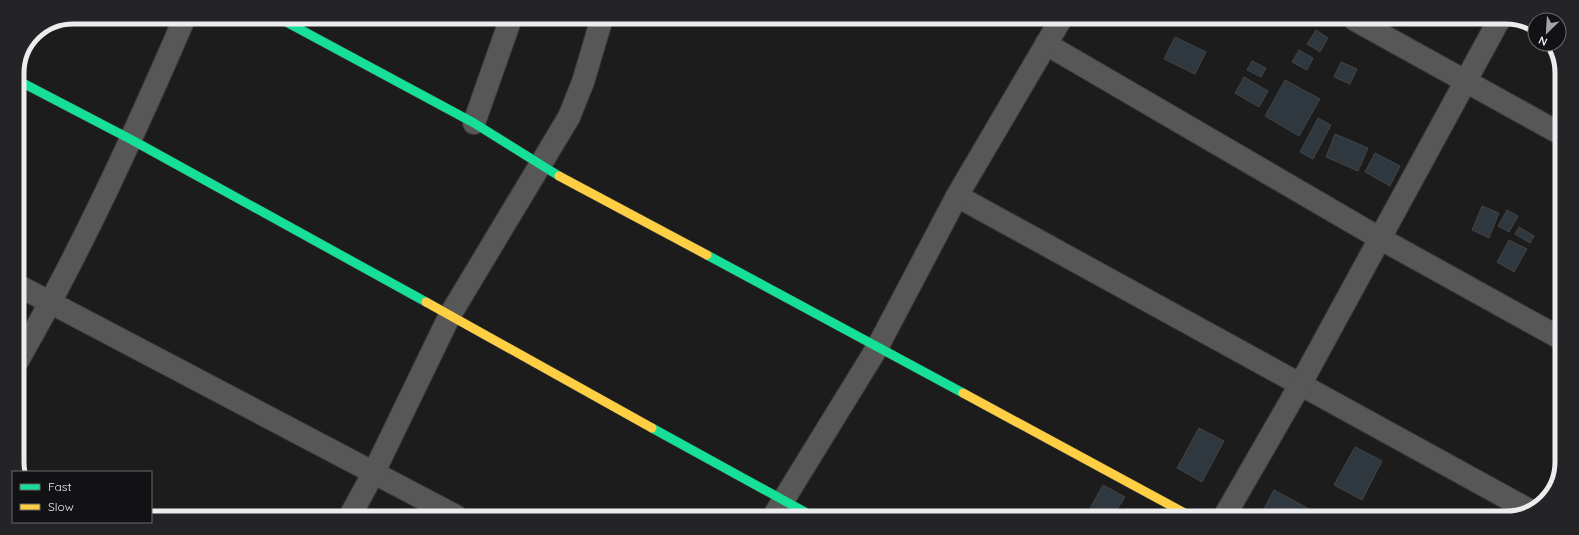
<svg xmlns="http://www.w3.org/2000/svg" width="1579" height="535" font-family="Quicksand,sans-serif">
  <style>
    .building { fill: #30383f; stroke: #434344 }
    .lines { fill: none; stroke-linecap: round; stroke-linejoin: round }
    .street-casing { stroke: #383839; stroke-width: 24 }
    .fast-casing { stroke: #383839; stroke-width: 10 }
    .slow-casing { stroke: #383839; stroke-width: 10 }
    .street { stroke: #575758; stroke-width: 22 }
    .fast { stroke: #16e098; stroke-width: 9 }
    .slow { stroke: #ffcf43; stroke-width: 9 }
    .rim { fill: none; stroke: #ededef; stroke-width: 5 }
  </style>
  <rect width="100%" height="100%" fill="#1c1c1d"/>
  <!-- building -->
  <g class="building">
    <polygon points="1316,30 1328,38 1320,52 1307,44"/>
    <polygon points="1175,37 1206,52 1195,74 1164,59"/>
    <polygon points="1299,50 1313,58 1307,70 1292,62"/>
    <polygon points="1252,61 1266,68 1261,77 1247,70"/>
    <polygon points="1341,62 1357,69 1350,84 1334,77"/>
    <polygon points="1244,77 1268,91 1259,107 1235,93"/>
    <polygon points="1285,80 1320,99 1299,136 1265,116"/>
    <polygon points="1318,118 1331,125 1313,159 1300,152"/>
    <polygon points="1335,134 1368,148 1358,171 1326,157"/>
    <polygon points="1375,153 1400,166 1390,186 1365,172"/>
    <polygon points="1482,206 1499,213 1489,238 1472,230"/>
    <polygon points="1507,210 1518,216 1509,232 1498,226"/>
    <polygon points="1519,227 1534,236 1530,243 1515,234"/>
    <polygon points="1509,240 1527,249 1514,272 1497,262"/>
    <polygon points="1199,428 1224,441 1202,482 1177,468"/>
    <polygon points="1355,447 1382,461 1362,500 1334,485"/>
    <polygon points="1103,485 1125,497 1116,511 1127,517 1085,517"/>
    <polygon points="1274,490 1326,518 1259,518"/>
  </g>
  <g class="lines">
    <!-- street casing -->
    <g class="street-casing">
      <g id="street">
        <polyline points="1355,20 1561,134"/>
        <polyline points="1046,44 1381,239 1560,338"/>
        <polyline points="474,123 511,18"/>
        <polyline points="957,196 1529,510"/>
        <polyline points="17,285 456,516"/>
        <path d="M17,362c64,-111 117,-227 168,-345"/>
        <polyline points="350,516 374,472 450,315 569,117 583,82 602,18"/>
        <polyline points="773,517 877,348 957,196 1061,19"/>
        <polyline points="1224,517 1300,385 1499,20"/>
      </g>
    </g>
    <!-- fast casing -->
    <g class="fast-casing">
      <g id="fast">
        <polyline points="277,17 474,123 559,176"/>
        <polyline points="17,80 132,140 426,302"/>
        <polyline points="707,255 963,393"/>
        <polyline points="652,428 814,517"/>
      </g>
    </g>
    <!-- slow casing -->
    <g class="slow-casing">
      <g id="slow">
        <polyline points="559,176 707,255"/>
        <polyline points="426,302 652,428"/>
        <polyline points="963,393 1192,517"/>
      </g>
    </g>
    <!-- street -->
    <use href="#street" class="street"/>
    <!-- fast -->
    <use href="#fast" class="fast"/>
    <!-- slow -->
    <use href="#slow" class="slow"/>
  </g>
  <!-- crop -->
  <path d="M0 0H1579V535H0ZM73 24H1506A49 49 0 0 1 1555 73V462A49 49 0 0 1 1506 511H73A49 49 0 0 1 24 462V73A49 49 0 0 1 73 24Z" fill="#242426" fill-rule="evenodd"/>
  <path class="rim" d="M73 24H1506A49 49 0 0 1 1555 73V462A49 49 0 0 1 1506 511H73A49 49 0 0 1 24 462V73A49 49 0 0 1 73 24Z"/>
  <!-- legend -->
  <rect x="12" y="471" width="140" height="52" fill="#121215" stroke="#6a6a6c"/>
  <rect x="20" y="484" width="20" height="6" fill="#16e098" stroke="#6a6a6c"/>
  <text x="48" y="491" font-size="12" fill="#ededef">Fast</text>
  <rect x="20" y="504" width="20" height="6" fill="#ffcf43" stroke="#6a6a6c"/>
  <text x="48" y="511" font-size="12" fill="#ededef">Slow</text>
  <!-- north arrow -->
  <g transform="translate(1547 32) rotate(205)"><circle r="19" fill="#121215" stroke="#6a6a6c"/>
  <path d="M0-3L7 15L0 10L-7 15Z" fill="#a4a4a6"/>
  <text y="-6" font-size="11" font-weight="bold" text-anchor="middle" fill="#ededef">N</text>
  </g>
</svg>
